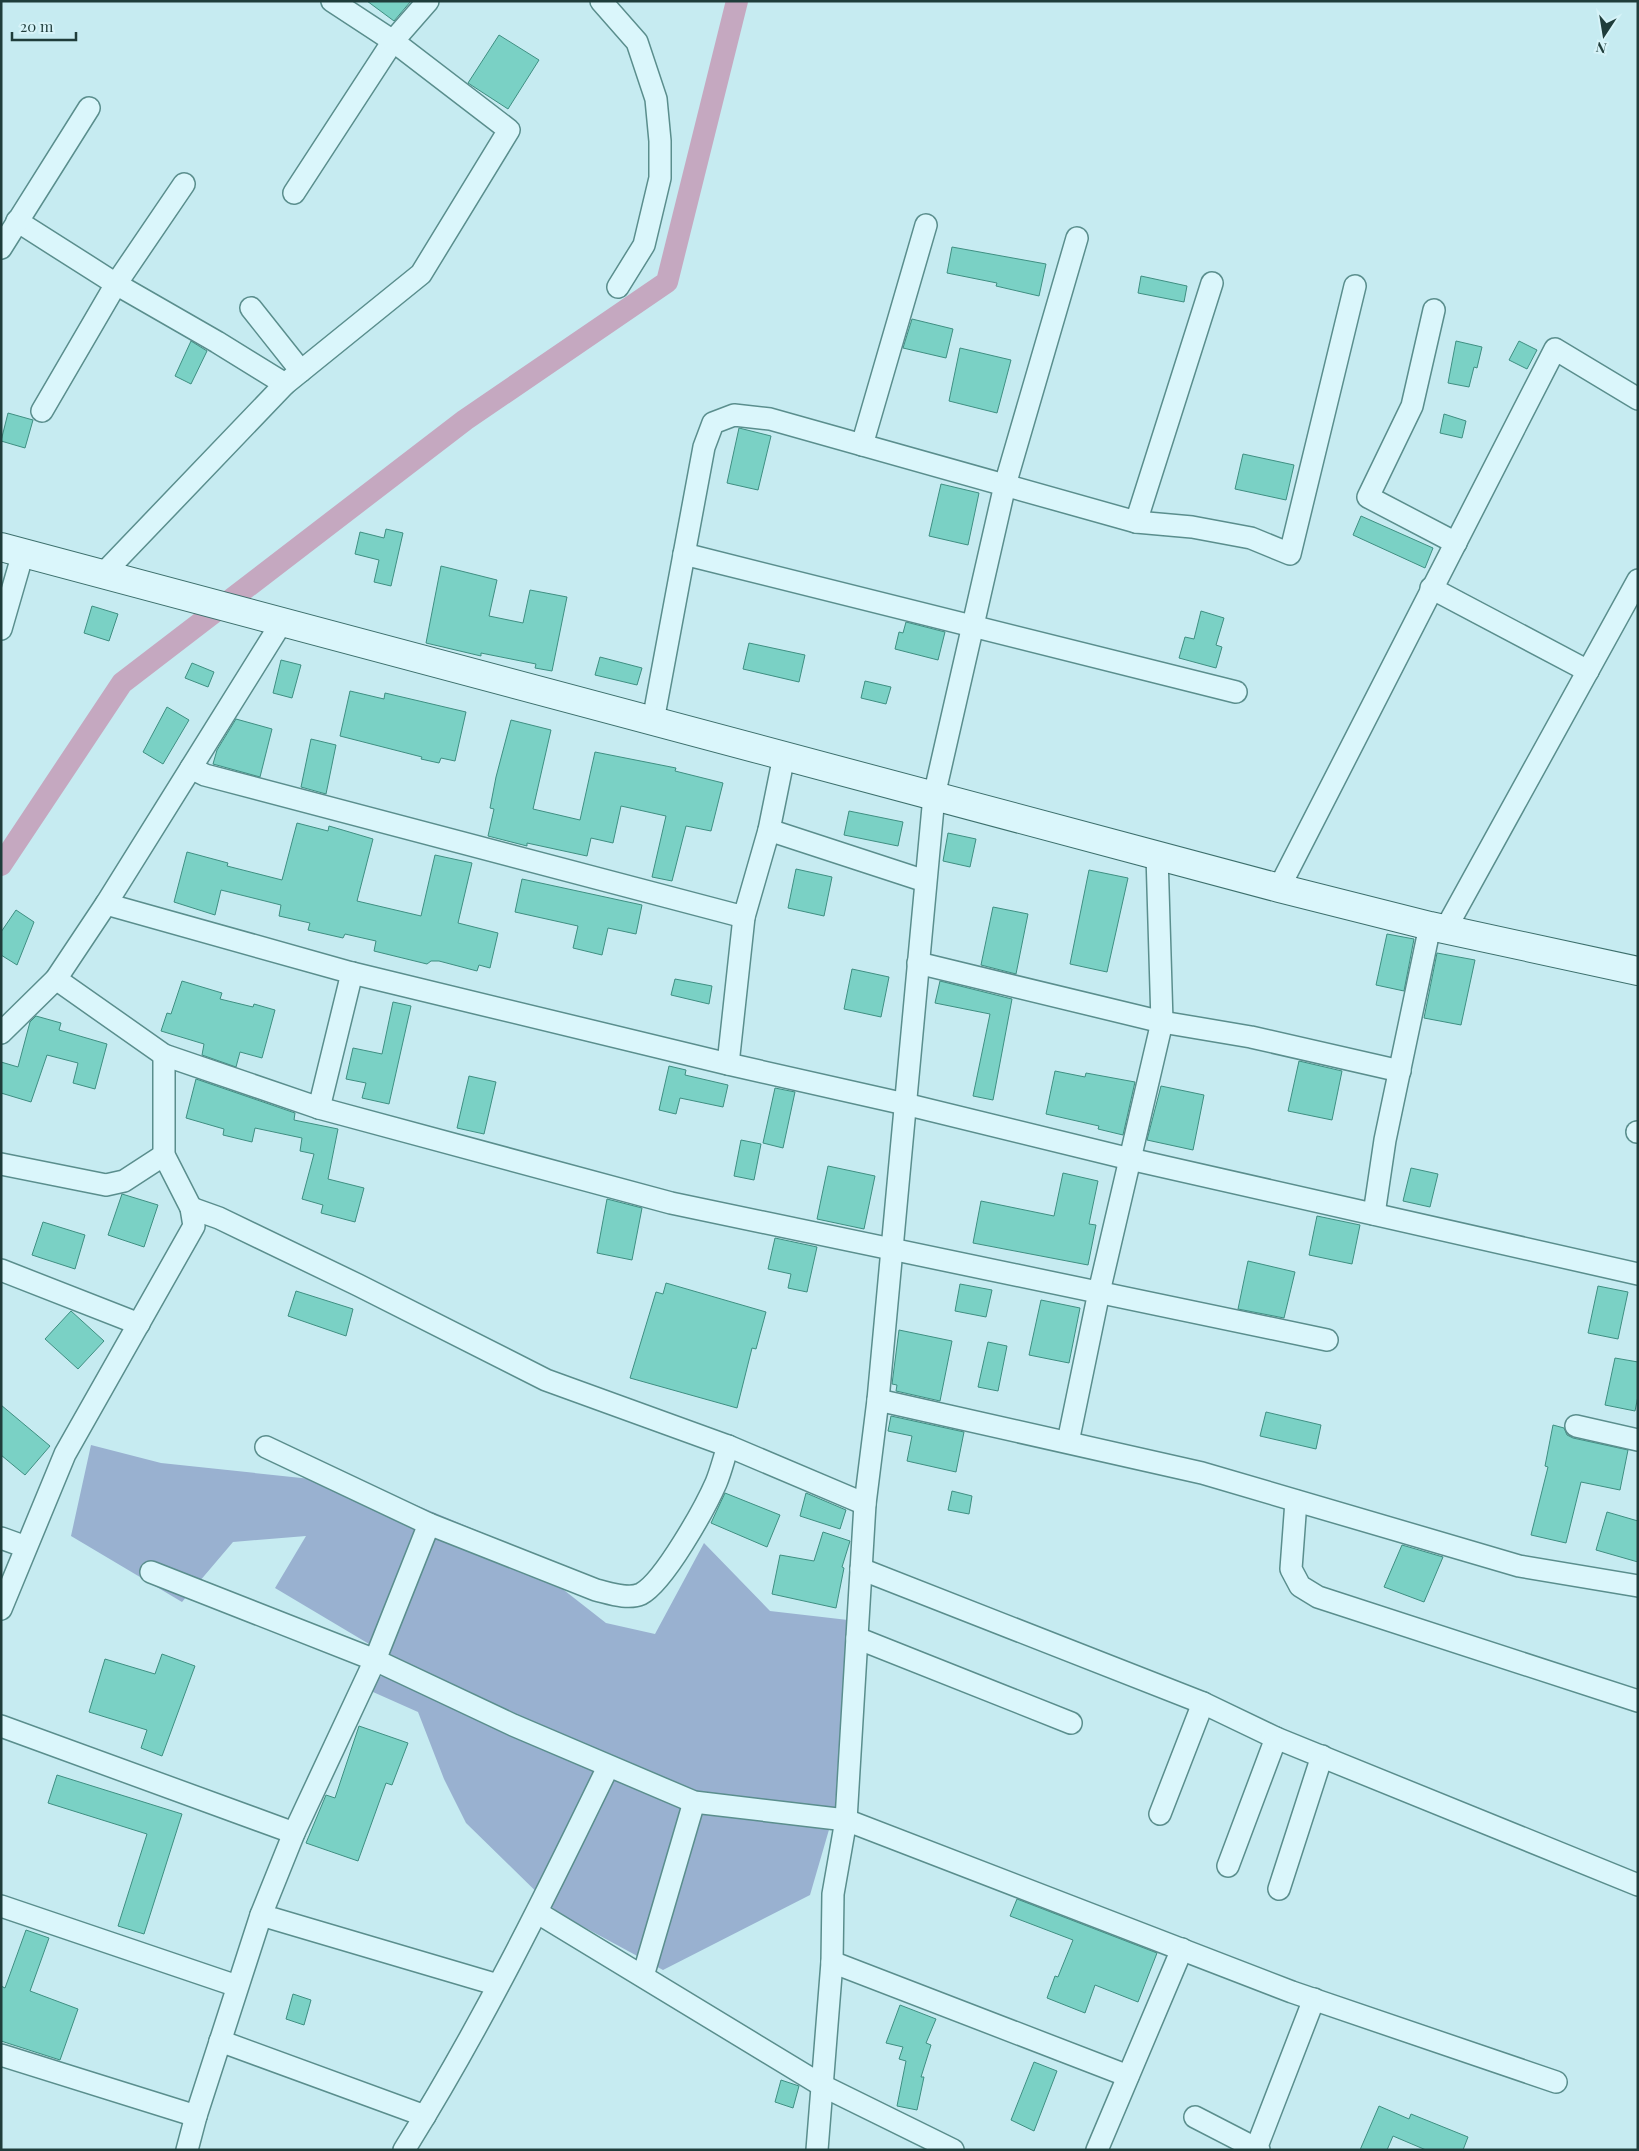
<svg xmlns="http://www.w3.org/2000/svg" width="1639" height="2151" font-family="'Playfair Display',serif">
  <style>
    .green { fill: #99b1d0 }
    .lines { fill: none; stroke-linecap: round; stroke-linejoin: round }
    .canal { stroke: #c5a8c0; stroke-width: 22 }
    .building { fill: #7ad1c5; stroke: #3f8f82 }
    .street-casing { stroke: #5a8e8d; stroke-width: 24 }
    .secondary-casing { stroke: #3d706d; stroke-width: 30 }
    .street { stroke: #daf6fb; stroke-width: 21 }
    .secondary { stroke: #daf6fb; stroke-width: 28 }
  </style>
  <rect width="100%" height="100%" fill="#c6ebf1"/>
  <!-- green -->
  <polygon class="green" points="91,1445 161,1463 368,1485 500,1540 606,1623 655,1634 704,1543 770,1611 848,1620 835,1809 810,1895 663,1970 558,1913 466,1823 444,1779 418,1712 364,1688 401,1663 275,1588 306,1536 233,1542 182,1602 71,1536"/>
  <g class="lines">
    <!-- canal -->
    <polyline class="canal" points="1,865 122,683 465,420 667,282 737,1"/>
  </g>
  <!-- building -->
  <g class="building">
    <polygon points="367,1 411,1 394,21"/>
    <polygon points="499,35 539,60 508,109 468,83"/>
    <polygon points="952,247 1046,264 1039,296 996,286 997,283 947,273"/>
    <polygon points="1141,276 1187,286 1184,302 1138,293"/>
    <polygon points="912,319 953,329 946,358 903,348"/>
    <polygon points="191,341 207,351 191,384 175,376"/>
    <polygon points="1456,341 1482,347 1477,368 1474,367 1469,387 1448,383"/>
    <polygon points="1519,341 1537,350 1527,369 1509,360"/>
    <polygon points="960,348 1011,360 997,413 949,401"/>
    <polygon points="8,413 33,420 25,448 1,441"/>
    <polygon points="1444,414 1466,421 1462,438 1440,433"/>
    <polygon points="739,428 771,436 758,490 727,483"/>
    <polygon points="1243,454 1294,465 1286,500 1235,489"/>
    <polygon points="941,484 979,493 968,545 929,536"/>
    <polygon points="1361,516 1433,548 1425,568 1353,535"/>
    <polygon points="386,529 403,533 391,586 374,582 379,560 355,554 360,532 384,538"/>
    <polygon points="441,566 497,580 489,616 523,623 530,590 567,597 552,671 535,668 536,664 481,653 481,656 426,643"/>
    <polygon points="92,606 118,614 109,641 84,633"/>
    <polygon points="1201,611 1224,618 1216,645 1222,647 1216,668 1179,658 1185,637 1194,639"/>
    <polygon points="906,622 945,632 938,660 895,649 899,632 903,633"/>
    <polygon points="749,643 805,655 799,682 743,669"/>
    <polygon points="600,657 642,668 637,685 595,675"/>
    <polygon points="281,660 301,665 292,698 273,693"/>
    <polygon points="192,663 214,672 208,687 185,678"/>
    <polygon points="865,681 891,687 886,704 861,698"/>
    <polygon points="350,691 384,699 385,693 466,712 455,761 441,758 439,763 421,759 422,757 340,736"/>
    <polygon points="167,707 189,720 163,764 143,752"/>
    <polygon points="236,719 272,729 260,777 213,764 217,750"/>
    <polygon points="511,720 551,730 533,809 580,820 595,752 676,768 675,771 723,783 711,831 686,826 672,881 652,877 666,816 621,806 613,843 591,838 587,856 527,843 527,846 488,836 494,809 490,808 496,777"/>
    <polygon points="311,739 336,745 326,794 301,787"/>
    <polygon points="849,811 903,822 898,846 844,835"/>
    <polygon points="297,823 328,831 329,826 373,839 357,901 421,916 435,855 472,863 458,923 498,933 490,968 479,965 477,971 439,961 431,961 427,964 374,951 376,941 345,934 343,938 308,930 310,923 279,916 281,905 221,890 215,915 174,902 187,852 228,863 227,866 282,880"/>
    <polygon points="948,833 976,839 970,867 943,861"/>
    <polygon points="796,869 832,877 824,916 788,908"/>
    <polygon points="1089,870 1128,878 1107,972 1070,964"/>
    <polygon points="522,879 642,905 636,934 608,928 602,955 573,948 578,926 515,912"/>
    <polygon points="993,907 1028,914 1016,974 981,965"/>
    <polygon points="16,910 34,922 17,965 1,955 1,932"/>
    <polygon points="1387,934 1414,939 1404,991 1376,985"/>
    <polygon points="1437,953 1475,960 1461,1025 1424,1018"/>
    <polygon points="852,969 889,977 881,1017 844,1009"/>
    <polygon points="675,979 712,986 709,1004 671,995"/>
    <polygon points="182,981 222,993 220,999 253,1007 254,1004 275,1010 262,1058 240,1052 236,1067 202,1055 204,1044 161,1031 167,1013 171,1014"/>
    <polygon points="940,981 1012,999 993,1100 973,1096 990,1014 935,1003"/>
    <polygon points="393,1002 411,1006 389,1104 362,1098 366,1083 346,1079 353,1048 382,1054"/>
    <polygon points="36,1016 61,1023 59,1030 107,1044 95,1089 73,1083 78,1063 47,1055 31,1102 1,1093 1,1062 18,1067 30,1022"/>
    <polygon points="1299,1061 1342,1071 1332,1120 1288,1111"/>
    <polygon points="669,1066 686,1070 685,1075 728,1085 723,1107 680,1098 676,1114 659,1110"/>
    <polygon points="1055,1071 1085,1077 1086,1073 1135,1082 1123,1135 1098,1129 1099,1126 1046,1114"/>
    <polygon points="469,1076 496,1082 484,1134 457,1128"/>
    <polygon points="196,1079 295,1113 294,1120 338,1129 328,1179 364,1188 355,1222 321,1213 323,1205 302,1199 314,1154 300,1151 302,1138 255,1128 252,1142 223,1135 224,1129 186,1118"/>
    <polygon points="1161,1086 1204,1095 1193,1150 1147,1140"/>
    <polygon points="775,1088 795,1092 783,1148 763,1143"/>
    <polygon points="741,1140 761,1144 754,1180 734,1176"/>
    <polygon points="828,1166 875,1176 864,1229 817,1219"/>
    <polygon points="1411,1168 1438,1174 1430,1207 1403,1201"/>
    <polygon points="1063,1173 1098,1181 1089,1224 1096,1225 1088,1265 973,1243 981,1201 1054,1216"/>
    <polygon points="122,1194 158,1205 144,1247 108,1235"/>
    <polygon points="607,1199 642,1208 632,1260 597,1253"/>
    <polygon points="1317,1216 1360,1225 1352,1264 1309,1255"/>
    <polygon points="43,1222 85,1235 75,1269 32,1255"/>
    <polygon points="775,1238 817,1247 807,1292 788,1288 791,1274 768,1269"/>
    <polygon points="1248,1261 1295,1272 1284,1318 1238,1309"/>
    <polygon points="666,1283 766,1312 756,1349 752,1348 737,1408 630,1378 656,1292 663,1294"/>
    <polygon points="960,1284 992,1290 986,1317 955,1311"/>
    <polygon points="1598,1286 1628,1292 1618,1339 1588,1333"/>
    <polygon points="296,1291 353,1309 346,1336 288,1316"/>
    <polygon points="1041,1300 1080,1308 1069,1363 1029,1355"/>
    <polygon points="71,1311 104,1341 78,1369 45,1339"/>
    <polygon points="899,1330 952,1341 940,1401 896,1391 897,1385 892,1384"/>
    <polygon points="988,1342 1007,1346 998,1391 978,1387"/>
    <polygon points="1615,1358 1638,1362 1638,1396 1635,1411 1605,1405"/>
    <polygon points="1,1405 50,1446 25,1475 1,1455"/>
    <polygon points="1266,1412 1321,1425 1316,1449 1260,1436"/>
    <polygon points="891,1416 964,1432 956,1472 907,1461 912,1436 888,1431"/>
    <polygon points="1553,1425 1564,1428 1567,1435 1573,1438 1628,1450 1620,1490 1581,1482 1566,1543 1531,1535 1548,1467 1545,1466"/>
    <polygon points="952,1491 972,1496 969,1514 948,1510"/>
    <polygon points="725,1493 780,1515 767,1547 711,1523"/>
    <polygon points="806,1493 846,1510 840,1529 800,1516"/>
    <polygon points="1607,1512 1638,1521 1638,1562 1596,1550"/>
    <polygon points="823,1532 850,1541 842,1567 844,1568 836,1608 772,1594 780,1555 814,1561"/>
    <polygon points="1402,1545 1443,1557 1424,1602 1384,1587"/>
    <polygon points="162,1654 195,1666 162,1756 141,1748 147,1730 89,1712 105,1659 155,1674"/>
    <polygon points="359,1726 408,1743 392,1785 386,1783 358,1861 306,1843 326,1795 335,1798"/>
    <polygon points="57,1775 182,1814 144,1934 118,1926 147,1834 48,1803"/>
    <polygon points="1017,1899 1157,1953 1138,2002 1095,1985 1085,2013 1047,1998 1055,1976 1058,1977 1073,1940 1010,1916"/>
    <polygon points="26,1930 49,1938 30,1991 78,2009 60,2060 1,2041 1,1986 5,1988"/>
    <polygon points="293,1994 311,2000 304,2025 286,2019"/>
    <polygon points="900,2005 936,2019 926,2043 931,2045 921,2077 924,2077 917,2110 897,2106 906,2061 899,2059 903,2047 886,2043"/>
    <polygon points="1034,2062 1057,2071 1034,2131 1011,2120"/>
    <polygon points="781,2080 799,2086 793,2108 775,2102"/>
    <polygon points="1379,2106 1409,2119 1411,2114 1468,2137 1463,2150 1426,2150 1393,2136 1387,2150 1360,2150"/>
  </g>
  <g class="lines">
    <!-- street casing -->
    <g class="street-casing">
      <g id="street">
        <polyline points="601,1 637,42 656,99 660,141 660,178 644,245 618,287"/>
        <polyline points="294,193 393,41 428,1"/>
        <polyline points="17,221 116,284 217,342 285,384"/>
        <polyline points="1,248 89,108"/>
        <polyline points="251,308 301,371"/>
        <polyline points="1434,310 1412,406 1368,497 1456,543"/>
        <polyline points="42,411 116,284 184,184"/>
        <polyline points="862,445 926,225"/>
        <polyline points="1136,522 1212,283"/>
        <polyline points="684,554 1236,692"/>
        <polyline points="103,574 285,384 421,274 509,130 393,41 332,1"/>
        <polyline points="1431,588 1588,671"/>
        <polyline points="1,629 23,553"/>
        <polyline points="653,721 704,447 713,423 734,415 770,419 1136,522 1192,527 1251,538 1290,554 1355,286"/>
        <polyline points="191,768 205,775 744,917 769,830 784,756"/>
        <polyline points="769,830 925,881"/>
        <polyline points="1279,888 1555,349 1638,399"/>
        <polyline points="106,904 352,973 728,1064 905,1104 1130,1159 1638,1274"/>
        <polyline points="1445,930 1638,580"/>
        <polyline points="918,963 1162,1022 1251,1037 1400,1071"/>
        <polyline points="56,979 164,1055 319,1108 671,1203 1327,1340"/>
        <polyline points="1,1033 56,979 106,904 282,622"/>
        <polyline points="728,1064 744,917"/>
        <polyline points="319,1108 352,973"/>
        <polyline points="1637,1132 1638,1132"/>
        <polyline points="1,1164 106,1185 124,1181 164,1155"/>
        <polyline points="191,1208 219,1218 358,1285 546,1380 728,1446 865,1504"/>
        <polyline points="1374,1214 1385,1140 1430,926"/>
        <polyline points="1,1270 139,1324"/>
        <polyline points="878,1400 1202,1473 1519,1566 1638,1586"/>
        <polyline points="1576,1426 1638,1440"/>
        <polyline points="1068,1442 1099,1292 1162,1022 1157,855"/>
        <path d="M266,1447l163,77 167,66c13,3 32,10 45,4 23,-12 64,-86 75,-111 5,-12 8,-25 12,-37"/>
        <polyline points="1296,1501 1291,1569 1300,1586 1318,1597 1638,1701"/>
        <polyline points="429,1524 375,1660 294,1833 261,1915 498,1985"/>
        <polyline points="1,1538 26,1547"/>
        <polyline points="861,1569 1203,1703 1276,1738 1638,1885"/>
        <polyline points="151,1572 375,1660 513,1725 694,1802 846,1820 1292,1992 1556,2082"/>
        <polyline points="1,1609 65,1454 194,1226 191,1208 164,1155 164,1055"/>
        <polyline points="857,1638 1071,1723"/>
        <polyline points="1,1726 294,1833"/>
        <polyline points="1160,1814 1203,1703"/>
        <polyline points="1228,1866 1276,1738"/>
        <polyline points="1279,1889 1322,1756"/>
        <polyline points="1,1906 237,1986"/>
        <polyline points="538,1913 823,2086 953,2150"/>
        <polyline points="832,1962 1128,2076"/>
        <polyline points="643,1976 694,1802"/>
        <polyline points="220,2041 425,2116"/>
        <polyline points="1,2055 196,2116 261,1915"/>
        <polyline points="1195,2117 1259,2150"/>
        <polyline points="1256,2149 1314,1999"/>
        <polyline points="187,2150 196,2116"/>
        <path d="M404,2150c77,-123 141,-253 204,-383"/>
        <polyline points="817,2150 832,1962 833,1894 846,1820 865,1504 878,1400 934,796 1005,485 1077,238"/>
        <polyline points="1097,2150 1182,1949"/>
      </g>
    </g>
    <!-- secondary casing -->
    <g class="secondary-casing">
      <polyline id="secondary" points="1,547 1279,888 1430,926 1638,971"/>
    </g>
    <!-- street -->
    <use href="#street" class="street"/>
    <!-- secondary -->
    <use href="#secondary" class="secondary"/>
  </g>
  <!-- border -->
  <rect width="1639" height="2151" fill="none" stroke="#1f3d3b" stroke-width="5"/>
  <!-- north arrow -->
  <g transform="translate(1604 35) rotate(192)" stroke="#d6f3f8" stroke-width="4" paint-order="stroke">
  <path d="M0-4L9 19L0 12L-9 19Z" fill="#1f3d3b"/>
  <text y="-8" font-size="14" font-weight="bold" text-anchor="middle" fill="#1f3d3b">N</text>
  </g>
  <!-- scale -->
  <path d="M12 32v8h64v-8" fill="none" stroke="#1f3d3b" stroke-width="2.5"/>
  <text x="20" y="32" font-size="15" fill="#1f3d3b" stroke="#d6f3f8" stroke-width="4" paint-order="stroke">20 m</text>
</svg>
